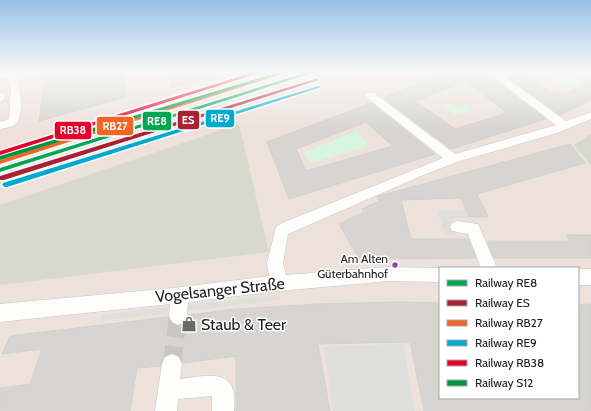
<svg xmlns="http://www.w3.org/2000/svg" width="591" height="411" font-family="Cabin,sans-serif">
  <style>
    .commercial { fill: #ede1dc; fill-rule: evenodd }
    .industrial { fill: #ede3e7 }
    .construction { fill: #d7d9cb }
    .park { fill: #d8f6dd }
    .parking { fill: #dededb }
    .building { fill: #d6d5d1; stroke: #d3d1cb; fill-rule: evenodd }
    .lines { fill: none; stroke-linecap: round; stroke-linejoin: round }
    .minor-tunnel { stroke: #c7c6c2; stroke-width: 18; stroke-dasharray: 18 9; stroke-linecap: butt }
    .minor-casing { stroke: #c8c8c6; stroke-width: 1 }
    .minor { fill: #fdfdfc; fill-rule: evenodd }
    .rail-far1 { stroke: #cbcbcb; stroke-width: 2.5; stroke-dasharray: 6 6; stroke-linecap: butt }
    .rail { stroke: #cbcbcb; stroke-width: 3; stroke-dasharray: 8 8; stroke-linecap: butt }
    .rail-1-casing { stroke: #fff; stroke-width: 3 }
    .rail-2-casing { stroke: #fff; stroke-width: 3 }
    .rail-3-casing { stroke: #fff; stroke-width: 3 }
    .rail-4-casing { stroke: #fff; stroke-width: 3 }
    .rail-5-casing { stroke: #fff; stroke-width: 3 }
    .rail-6-casing { stroke: #fff; stroke-width: 3 }
    .rail-1 { fill: #00a651; fill-rule: evenodd }
    .rail-2 { fill: #aa2135; fill-rule: evenodd }
    .rail-3 { fill: #f26522; fill-rule: evenodd }
    .rail-4 { fill: #00a9ce; fill-rule: evenodd }
    .rail-5 { fill: #e4002b; fill-rule: evenodd }
    .rail-6 { fill: #009640; fill-rule: evenodd }
    .bus-dot { fill: #8e44ad; stroke: #fff; stroke-width: 1.5 }
    .labels { text-anchor: middle; dominant-baseline: central; stroke-width: 3; stroke-linejoin: round; paint-order: stroke }
    .bus-label { font-size: 12px; fill: #212121; stroke: #fff; text-anchor: end }
    .near-street-label { font-size: 16px; fill: #212121; stroke: #fff }
    .near-poi-label { font-size: 16px; fill: #212121; stroke: #fff; text-anchor: start }
    .line-badge { stroke: #fff; stroke-width: 1.5 }
    .badge-label { font-size: 11px; text-anchor: middle; font-weight: bold; fill: #fff }
  </style>
  <rect width="100%" height="100%" fill="#f0efea"/>
  <!-- commercial -->
  <g class="commercial">
    <polygon points="0,72 261,72 0,150"/>
    <path d="M348,72h243v339h-591v-226zM440,268h138v130h-138z"/>
  </g>
  <!-- industrial -->
  <polygon class="industrial" points="261,72 348,72 0,185 0,150"/>
  <!-- construction -->
  <g class="construction">
    <polygon points="239,124 269,252 0,285 0,205"/>
    <polygon points="591,134 591,165 574,145"/>
  </g>
  <!-- park -->
  <g class="park">
    <polygon points="555,72 567,72 584,81 561,89 553,76"/>
    <polygon points="449,104 459,108 466,106 473,110 455,115 443,107"/>
    <polygon points="357,131 369,146 311,163 304,152"/>
  </g>
  <!-- parking -->
  <g class="parking">
    <polygon points="465,210 468,218 451,218 457,235 446,235 437,211"/>
    <polygon points="279,295 280,300 186,311 187,305"/>
    <polygon points="170,307 170,313 100,321 102,315"/>
    <polygon points="403,344 415,411 333,411 324,346"/>
  </g>
  <!-- building -->
  <g class="building">
    <polygon points="46,72 122,72 126,97 39,121"/>
    <polygon points="167,72 216,72 217,78 171,87"/>
    <path d="M451,72h35v1l-5,3 11,8 5,-2 49,37 -95,30 -67,-51h1l-1,-1zM466,81l41,32 -52,16 -40,-28z"/>
    <polygon points="519,72 553,94 559,92 564,94 591,82 591,100 560,115 508,77"/>
    <path d="M371,103l64,51 -146,45 -22,-57zM366,122l27,24 -87,25 -10,-22z"/>
    <polygon points="570,144 585,163 477,194 488,217 469,217 461,198 401,200 411,239 468,239 476,258 362,259 358,257 339,224 364,212 362,209 381,200 378,200 378,196 379,196"/>
    <polygon points="566,235 591,235 591,258 494,258 487,241 570,241"/>
    <polygon points="399,302 440,303 440,398 578,398 578,305 591,304 591,411 424,411 410,342 318,344 330,411 236,411 236,356 183,363 180,356 173,353 164,356 160,366 137,368 130,411 0,411 0,388 30,384 42,349 2,354 10,336 168,317 171,323 179,326 185,323 189,315 236,309 316,304"/>
  </g>
  <g class="lines">
    <!-- minor-tunnel -->
    <polyline class="minor-tunnel" points="172,364 178,316"/>
    <!-- minor casing -->
    <g class="minor-casing">
      <g id="minor">
        <path d="M0,72l16,3c5,8 7,40 2,47 -4,5 -12,6 -18,7v-7l9,-3 2,-33 -2,-7 -9,-2z"/>
        <polygon points="487,72 498,72 566,121 591,112 591,119 557,133 457,162 421,176 288,234 283,263 286,275 389,267 440,268 441,268 440,268 440,282 389,281 279,291 188,302 187,316 184,322 178,325 172,322 169,316 170,304 0,322 0,304 173,288 269,276 267,263 276,227 282,223 443,158 366,97 365,95 366,93 374,93 455,154 556,125"/>
        <polygon points="0,92 4,93 5,99 0,102"/>
        <polygon points="457,221 478,224 497,268 481,268 468,234 452,231 450,227 452,223"/>
        <rect x="578" y="269" width="13" height="16"/>
        <path d="M172,354l7,3 3,7 -2,15c19,-2 51,-12 54,16 1,5 0,11 0,16h-22v-15l-34,3 -1,12h-22l7,-47 3,-7z"/>
      </g>
    </g>
    <!-- minor -->
    <use href="#minor" class="minor"/>
    <!-- rail-far1 -->
    <polyline class="rail-far1" points="79,157 342,72"/>
    <!-- rail -->
    <polyline class="rail" points="0,182 82,156"/>
    <!-- rail-1 casing -->
    <g class="rail-1-casing">
      <polygon id="rail-1" points="308,72 316,72 0,172 0,168"/>
    </g>
    <!-- rail-2 casing -->
    <g class="rail-2-casing">
      <polygon id="rail-2" points="315,79 319,80 4,180 0,180 0,176"/>
    </g>
    <!-- rail-3 casing -->
    <g class="rail-3-casing">
      <polygon id="rail-3" points="281,72 289,72 0,164 0,160"/>
    </g>
    <!-- rail-4 casing -->
    <g class="rail-4-casing">
      <polygon id="rail-4" points="318,86 322,87 7,187 5,187 2,185 3,183"/>
    </g>
    <!-- rail-5 casing -->
    <g class="rail-5-casing">
      <polygon id="rail-5" points="254,72 262,72 0,155 0,151"/>
    </g>
    <!-- rail-6 casing -->
    <g class="rail-6-casing">
      <polygon id="rail-6" points="279,72 287,72 0,160 0,156"/>
    </g>
    <!-- rail-1 -->
    <use href="#rail-1" class="rail-1"/>
    <!-- rail-2 -->
    <use href="#rail-2" class="rail-2"/>
    <!-- rail-3 -->
    <use href="#rail-3" class="rail-3"/>
    <!-- rail-4 -->
    <use href="#rail-4" class="rail-4"/>
    <!-- rail-5 -->
    <use href="#rail-5" class="rail-5"/>
    <!-- rail-6 -->
    <use href="#rail-6" class="rail-6"/>
  </g>
  <!-- sky -->
  <linearGradient id="sky" x2="0" y2="1"><stop stop-color="#97c1e6"/><stop offset="0.55" stop-color="#f8f8f6"/><stop offset="1" stop-color="#f8f8f6" stop-opacity="0"/></linearGradient>
  <rect width="591" height="130" fill="url(#sky)"/>
  <!-- icons -->
  <defs>
    <g id="shop-bare" transform="scale(1.2)"><path d="M-5-2.5h2.3a2.7 3.5 0 0 1 5.4 0H5L5.5 6h-11ZM-1.5-2.5h3a1.5 2.3 0 0 0-3 0Z" fill="#696967" stroke="#fff" stroke-width="2.5" paint-order="stroke"/></g>
  </defs>
  <g fill-rule="evenodd">
    <use href="#shop-bare" x="189" y="324"/>
  </g>
  <!-- markers -->
  <circle class="bus-dot" cx="395" cy="265" r="3.5"/>
  <g class="labels">
    <!-- bus labels -->
    <g class="bus-label">
      <text x="388" y="258">Am Alten<tspan x="388" dy="15">Güterbahnhof</tspan></text>
    </g>
    <!-- near-street labels -->
    <g class="near-street-label">
      <text transform="translate(220 290) rotate(-6)">Vogelsanger Straße</text>
    </g>
    <!-- near-poi labels -->
    <g class="near-poi-label">
      <text x="201" y="324">Staub &amp; Teer</text>
    </g>
  </g>
  <g class="line-badge">
    <rect x="205" y="109" width="30" height="19" rx="4" fill="#00a9ce"/>
    <rect x="177" y="110" width="23" height="20" rx="4" fill="#aa2135"/>
    <rect x="142" y="111" width="30" height="20" rx="4" fill="#00a651"/>
    <rect x="96" y="116" width="38" height="20" rx="4" fill="#f26522"/>
    <rect x="54" y="121" width="38" height="19" rx="4" fill="#e4002b"/>
  </g>
  <g class="badge-label">
    <text x="220" y="122">RE9</text>
    <text x="188" y="124">ES</text>
    <text x="157" y="125">RE8</text>
    <text x="115" y="130">RB27</text>
    <text x="73" y="134">RB38</text>
  </g>
  <!-- legend -->
  <rect x="439" y="267" width="140" height="132" fill="#ffffff" stroke="#a6a6a6"/>
  <rect x="447" y="280" width="20" height="6" fill="#00a651" stroke="#a6a6a6"/>
  <text x="475" y="287" font-size="12" fill="#212121">Railway RE8</text>
  <rect x="447" y="300" width="20" height="6" fill="#aa2135" stroke="#a6a6a6"/>
  <text x="475" y="307" font-size="12" fill="#212121">Railway ES</text>
  <rect x="447" y="320" width="20" height="6" fill="#f26522" stroke="#a6a6a6"/>
  <text x="475" y="327" font-size="12" fill="#212121">Railway RB27</text>
  <rect x="447" y="340" width="20" height="6" fill="#00a9ce" stroke="#a6a6a6"/>
  <text x="475" y="347" font-size="12" fill="#212121">Railway RE9</text>
  <rect x="447" y="360" width="20" height="6" fill="#e4002b" stroke="#a6a6a6"/>
  <text x="475" y="367" font-size="12" fill="#212121">Railway RB38</text>
  <rect x="447" y="380" width="20" height="6" fill="#009640" stroke="#a6a6a6"/>
  <text x="475" y="387" font-size="12" fill="#212121">Railway S12</text>
</svg>
